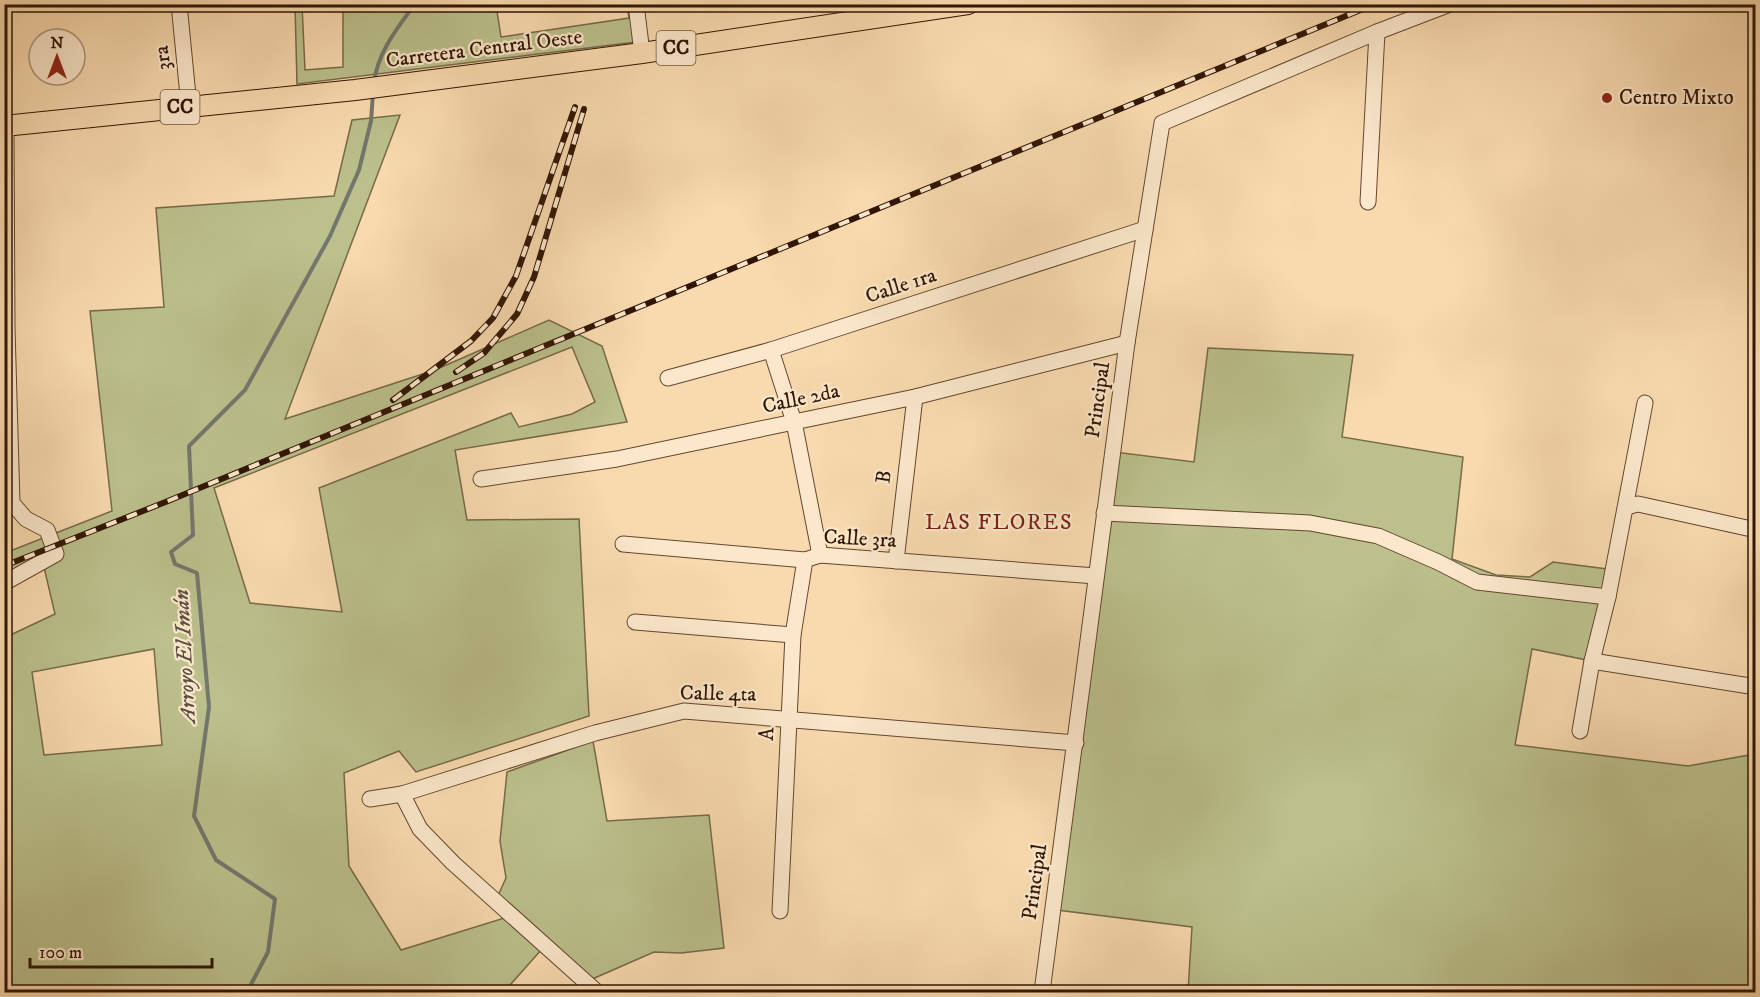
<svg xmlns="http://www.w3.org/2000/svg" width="1760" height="997" font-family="'IM FELL DW Pica',serif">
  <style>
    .green { fill: #bbc08c; stroke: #766a48; stroke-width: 1.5; fill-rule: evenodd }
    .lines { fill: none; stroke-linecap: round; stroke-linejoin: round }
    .stream { stroke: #74776d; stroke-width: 4 }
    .minor-casing { stroke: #63462e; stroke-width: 17 }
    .major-casing { stroke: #311503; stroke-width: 22 }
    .minor { stroke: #fbe7cb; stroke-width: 15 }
    .major { stroke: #f9daaf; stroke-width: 20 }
    .rail-casing { stroke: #311503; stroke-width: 6 }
    .rail { stroke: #fbe7cb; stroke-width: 4; stroke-dasharray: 11; stroke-linecap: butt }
    .poi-dot { fill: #8f2418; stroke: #fbe7cb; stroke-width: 2 }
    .labels { text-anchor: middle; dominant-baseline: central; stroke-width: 4.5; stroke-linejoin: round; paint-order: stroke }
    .shield { fill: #fbe7cb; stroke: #6e543f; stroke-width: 1.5 }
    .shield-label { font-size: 20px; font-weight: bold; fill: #311503 }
    .street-label { font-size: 21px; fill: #311503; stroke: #fbe7cb }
    .poi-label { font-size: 21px; fill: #311503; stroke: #fbe7cb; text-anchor: start }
    .neighbourhood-label { font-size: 22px; letter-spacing: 1.5px; fill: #7a1f14; stroke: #fbe7cb }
    .water-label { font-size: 22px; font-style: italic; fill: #584e41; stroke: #fbe7cb }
  </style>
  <rect width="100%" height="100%" fill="#f9daaf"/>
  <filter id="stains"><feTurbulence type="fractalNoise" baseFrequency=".00333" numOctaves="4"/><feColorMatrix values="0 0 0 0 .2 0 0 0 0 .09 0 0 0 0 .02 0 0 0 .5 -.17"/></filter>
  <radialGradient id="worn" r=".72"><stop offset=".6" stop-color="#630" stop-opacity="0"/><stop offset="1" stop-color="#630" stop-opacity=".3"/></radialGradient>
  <!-- green -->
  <g class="green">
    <polygon points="295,5 302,5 305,70 343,67 343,5 496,5 501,37 629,18 627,5 639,5 644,41 297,84"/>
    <path d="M400,115l-115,304 150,-49 114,-50 53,26 25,76 -172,28 12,70 112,-1 10,197 -173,56 -17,-21 -55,22 5,93 52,84 113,-35 -18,-15 10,-22 -6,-37 7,-69 86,-31 14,80 102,-6 15,133 -43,5 -27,-1 -64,28 -41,-39 -39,44 -18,7h-487l-1,-354 51,-24 -12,-51 -38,22v-32l107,-42 -22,-200 74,-4 -8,-99 178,-12 18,-76zM572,347l23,55 -23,12 -53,13 -8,-14 -192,75 23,124 -92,-9 -36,-115zM154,649l8,96 -118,10 -12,-83z"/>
    <polygon points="1208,348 1353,355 1342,437 1463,457 1452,559 1496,575 1530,577 1553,562 1607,569 1592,661 1532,649 1515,745 1688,766 1755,754 1755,992 1188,992 1192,927 1057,910 1115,452 1194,462"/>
  </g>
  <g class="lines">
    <!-- stream -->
    <g class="stream">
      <path d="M374,83c3,-30 24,-56 41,-79"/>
      <polyline points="247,992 268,952 275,899 216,860 194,816 209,707 197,573 175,564 171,552 193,535 189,446 245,390 330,236 359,170 371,121 373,93"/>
    </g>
    <!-- minor casing -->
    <g class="minor-casing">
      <g id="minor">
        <polyline points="179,4 189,106"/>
        <polyline points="636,4 642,53"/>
        <polyline points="1368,202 1377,32"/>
        <polyline points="771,350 794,422 820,555"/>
        <polyline points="668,378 771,350 1145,229"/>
        <polyline points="481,479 617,459 794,422 915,397 1127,343"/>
        <polyline points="1626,507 1638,504 1756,530"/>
        <polyline points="1104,513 1310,523 1378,536 1438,562 1477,582 1608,597"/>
        <polyline points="623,544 805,560 820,555 1096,576"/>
        <polyline points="896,561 915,397"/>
        <polyline points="4,583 56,554 47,530 26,519 12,503 7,328 6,126"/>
        <polyline points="635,622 793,635"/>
        <polyline points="1592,661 1756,687"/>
        <polyline points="1580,731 1592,661 1608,597 1645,403"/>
        <polyline points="402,794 420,829 453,863 597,992"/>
        <polyline points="370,799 402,794 595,733 684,711 1076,743"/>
        <polyline points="780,911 793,635 805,560"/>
        <polyline points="1042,992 1127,343 1162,123 1377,32 1450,4"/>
      </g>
    </g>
    <!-- major casing -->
    <g class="major-casing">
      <polyline id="major" points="4,126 355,90 642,53 968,4"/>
    </g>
    <!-- minor -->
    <use href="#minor" class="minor"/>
    <!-- major -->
    <use href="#major" class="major"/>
    <!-- rail casing -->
    <g class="rail-casing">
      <g id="rail">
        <polyline points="456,372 484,353 517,314 534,277 584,109"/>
        <polyline points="393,400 471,341 493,318 516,276 575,107"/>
        <polyline points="4,566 168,501 1375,4"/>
      </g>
    </g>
    <!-- rail -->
    <use href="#rail" class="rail"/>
  </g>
  <!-- markers -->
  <circle class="poi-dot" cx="1607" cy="98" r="6"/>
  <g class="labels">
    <!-- shield labels -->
    <g class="shield">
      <rect x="656.5" y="31" width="39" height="34" rx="4.5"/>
      <rect x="160.5" y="90" width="39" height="34" rx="4.5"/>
    </g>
    <g class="shield-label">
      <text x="676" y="48">CC</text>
      <text x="180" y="107">CC</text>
    </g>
    <!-- street labels -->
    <g class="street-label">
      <text transform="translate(484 49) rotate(-7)">Carretera Central Oeste</text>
      <text transform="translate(163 58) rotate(-96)">3ra</text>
      <text transform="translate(901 286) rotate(-18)">Calle 1ra</text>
      <text transform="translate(801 399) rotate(-12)">Calle 2da</text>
      <text transform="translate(1098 400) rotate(-82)">Principal</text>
      <text transform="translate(884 477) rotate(-83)">B</text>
      <text transform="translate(860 539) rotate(3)">Calle 3ra</text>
      <text transform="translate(718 694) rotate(1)">Calle 4ta</text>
      <text transform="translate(767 734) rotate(-87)">A</text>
      <text transform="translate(1035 882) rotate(-82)">Principal</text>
    </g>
    <!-- poi labels -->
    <g class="poi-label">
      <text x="1619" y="98">Centro Mixto</text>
    </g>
    <!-- neighbourhood labels -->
    <g class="neighbourhood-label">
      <text x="999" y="522">LAS FLORES</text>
    </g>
    <!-- water labels -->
    <g class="water-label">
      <text transform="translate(185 656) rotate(-93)">Arroyo El Imán</text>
    </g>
  </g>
  <!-- margin -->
  <rect width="1760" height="997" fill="none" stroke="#f9daaf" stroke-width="24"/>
  <rect x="6" y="6" width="1748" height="985" fill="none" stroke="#311503" stroke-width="3"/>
  <rect x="12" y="12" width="1736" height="973" fill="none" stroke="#311503" stroke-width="1.5"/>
  <!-- north arrow -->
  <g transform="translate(57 57)"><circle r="28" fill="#fbe7cb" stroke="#aa937b" stroke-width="1.5"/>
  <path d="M0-4.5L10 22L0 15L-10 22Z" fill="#8f2418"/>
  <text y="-9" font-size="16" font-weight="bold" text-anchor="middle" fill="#311503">N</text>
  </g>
  <!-- scale -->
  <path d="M30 958v9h182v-9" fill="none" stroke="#311503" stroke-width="3"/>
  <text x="39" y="958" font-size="18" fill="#311503" stroke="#fbe7cb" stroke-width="4.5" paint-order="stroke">100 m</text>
  <rect width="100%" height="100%" filter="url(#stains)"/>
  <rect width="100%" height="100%" fill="url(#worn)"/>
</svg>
